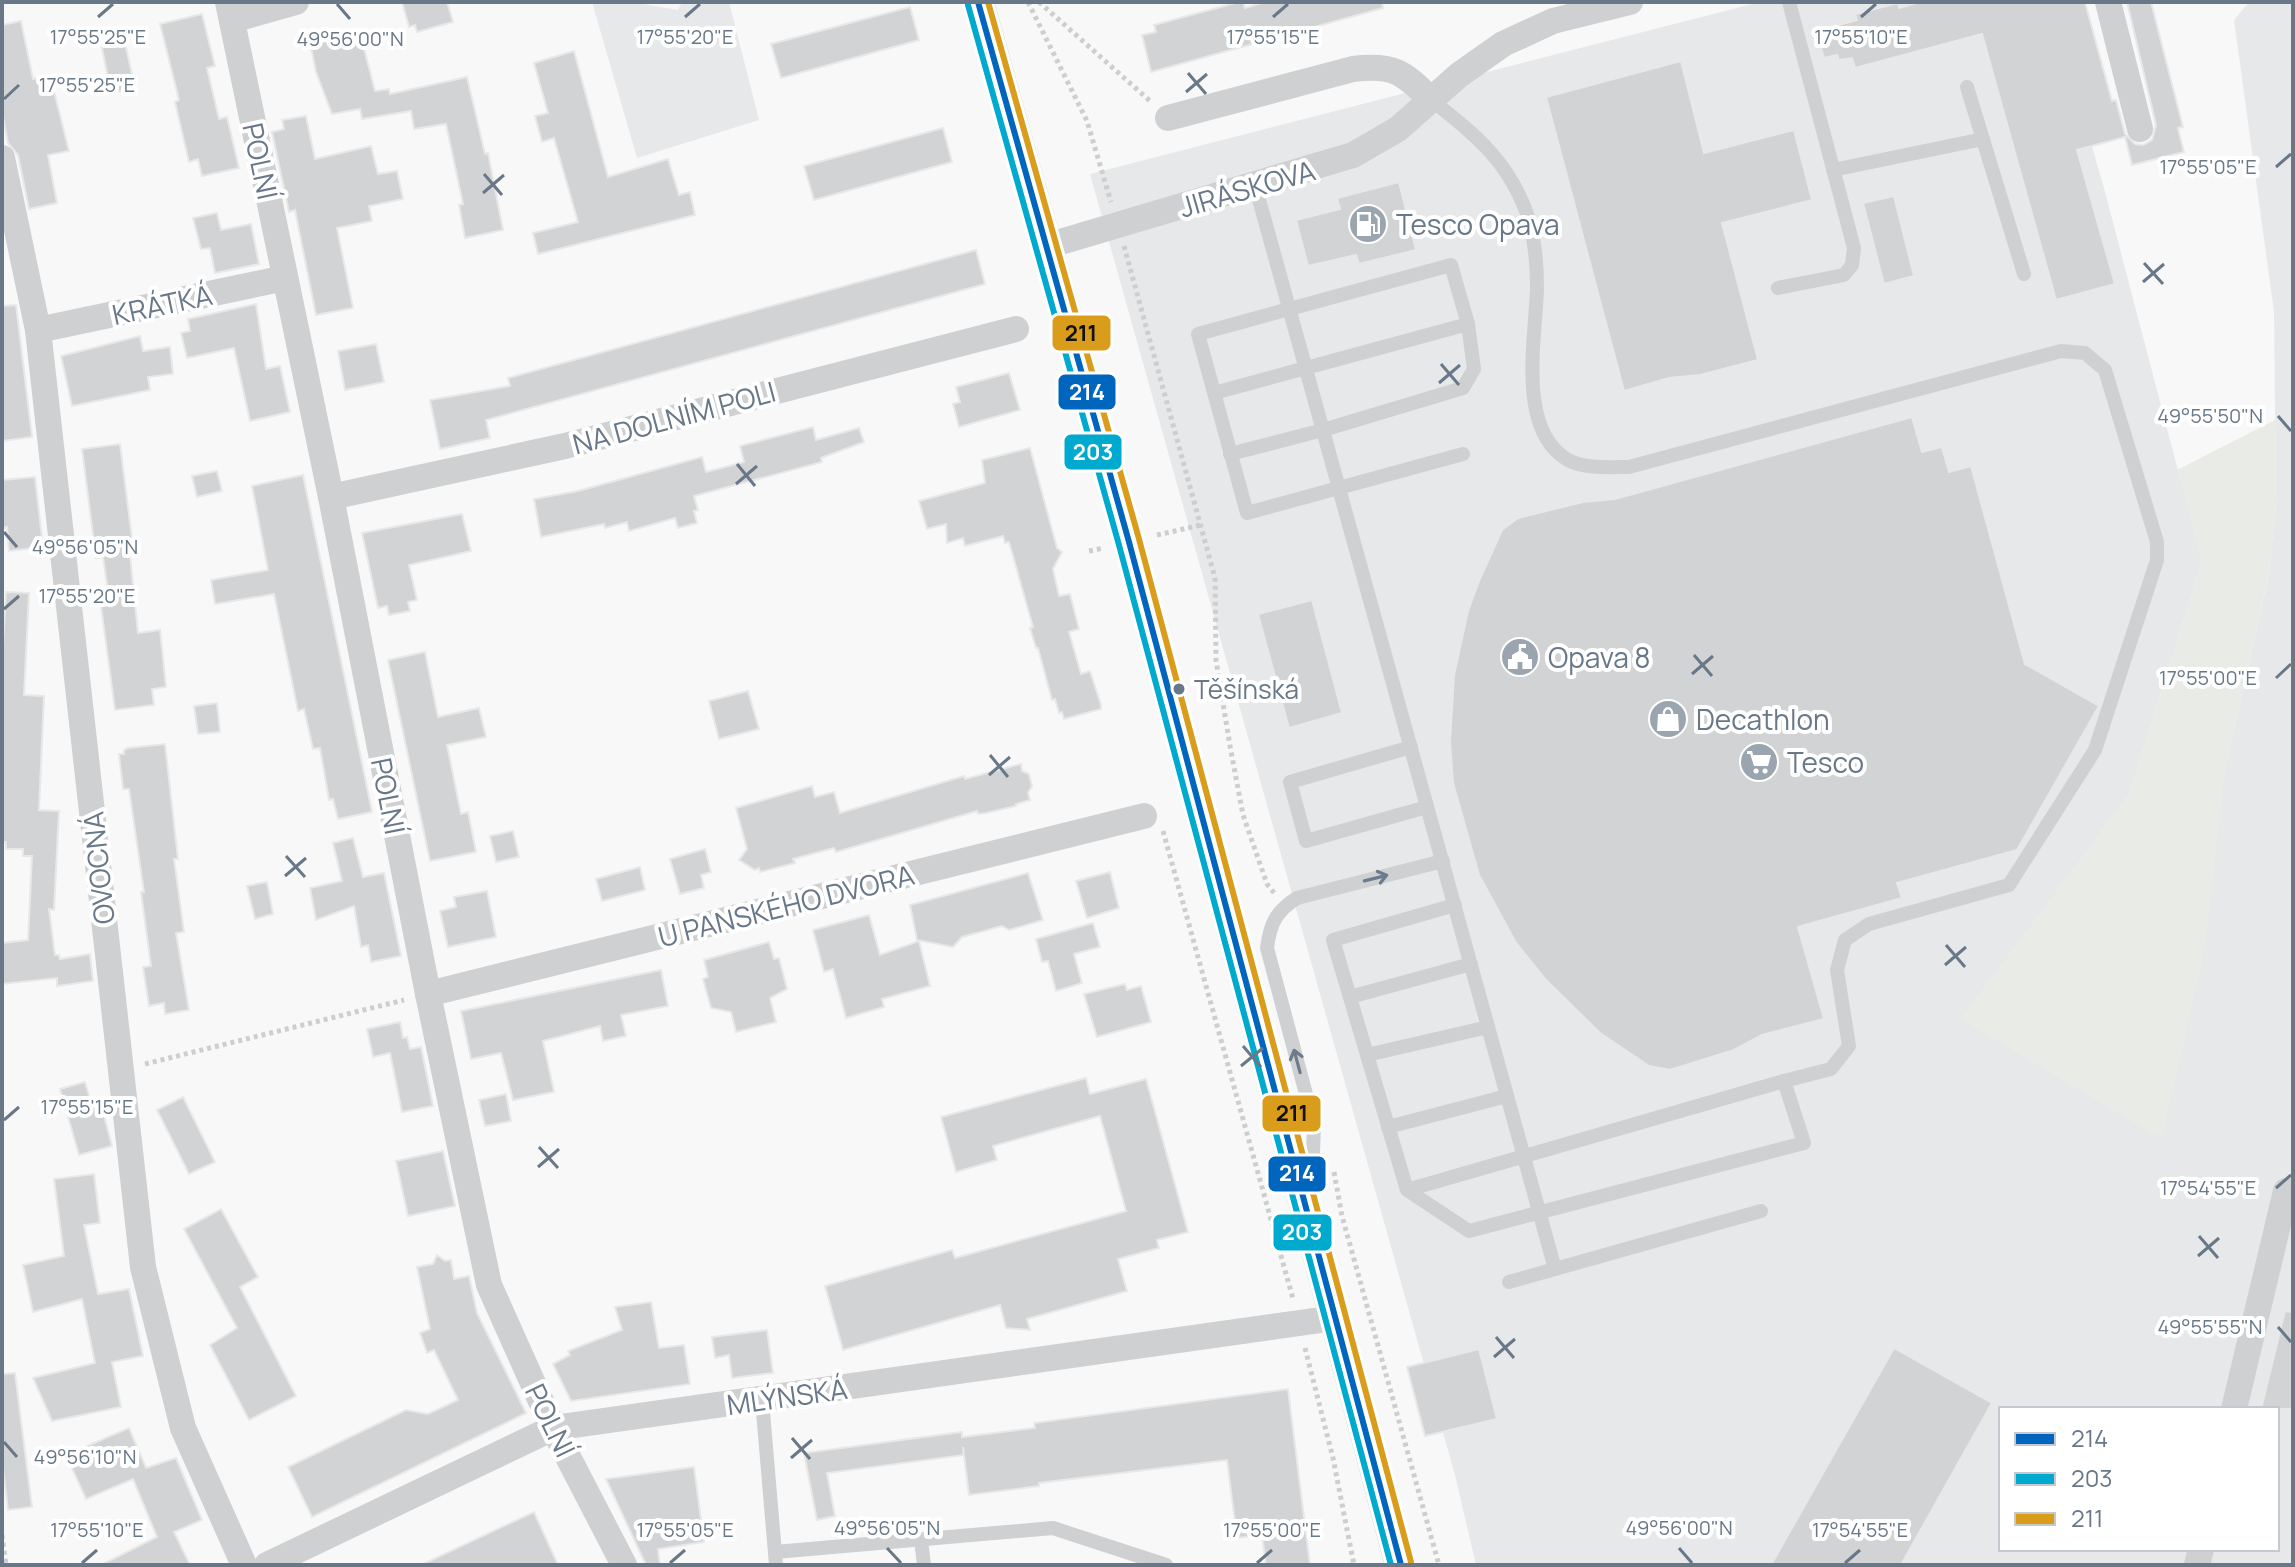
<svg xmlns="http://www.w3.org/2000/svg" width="2295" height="1567" font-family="Manrope,sans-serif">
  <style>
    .built { fill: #e7e8e9; fill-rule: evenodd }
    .green { fill: #e8ebe6 }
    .building { fill: #d2d3d4; stroke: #e8e8e8; stroke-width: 2 }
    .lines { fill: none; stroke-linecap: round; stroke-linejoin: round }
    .path { stroke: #cdcece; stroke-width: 5; stroke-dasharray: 4 4; stroke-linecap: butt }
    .service { stroke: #ced0d1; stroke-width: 14 }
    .minor { stroke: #ced0d1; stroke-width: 26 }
    .tertiary { stroke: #ced0d1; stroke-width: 32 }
    .bus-1-casing { stroke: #fff; stroke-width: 12 }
    .bus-2-casing { stroke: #fff; stroke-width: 12 }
    .bus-3-casing { stroke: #fff; stroke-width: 12 }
    .bus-1 { stroke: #0065bd; stroke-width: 6 }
    .bus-2 { stroke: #00a9ce; stroke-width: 6 }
    .bus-3 { stroke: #da9d1b; stroke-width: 6 }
    .oneway { stroke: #6d7c8c }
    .ticks { fill: none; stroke: #687888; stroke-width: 3 }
    .bus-dot { fill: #687888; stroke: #fff; stroke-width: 3 }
    .labels { text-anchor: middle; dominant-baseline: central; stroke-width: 8; stroke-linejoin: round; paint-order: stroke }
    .bus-label { font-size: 26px; fill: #687888; stroke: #fff; text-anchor: start }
    .street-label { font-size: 28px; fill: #687888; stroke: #fff }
    .poi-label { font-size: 28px; fill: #687888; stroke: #fff; text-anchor: start }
    .ticks-label { font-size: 20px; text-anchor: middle; fill: #687888; stroke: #fff; stroke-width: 8; stroke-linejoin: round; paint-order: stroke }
    .line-badge { stroke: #fff; stroke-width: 3 }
    .badge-label { font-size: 22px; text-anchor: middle; font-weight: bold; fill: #fff }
    .pale-badge-label { font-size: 22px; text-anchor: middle; font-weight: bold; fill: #111 }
  </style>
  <rect width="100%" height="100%" fill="#f8f8f8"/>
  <!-- built -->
  <g class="built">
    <polygon points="592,2 632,2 678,10 682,2 729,2 759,120 637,158"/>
    <path d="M1760,2h290l54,186 98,374 -73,233 -168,224 265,-255 42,-186 8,-73 -2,-193 -40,-292 15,-18h44v1563h-817l-21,-90 -365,-1301zM2001,1409h276v140h-276z"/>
  </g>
  <!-- green -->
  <polygon class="green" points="2275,420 2276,505 2268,577 2226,764 2205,948 2162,1139 1960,1019 2129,795 2202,562 2177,470"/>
  <!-- building -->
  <g class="building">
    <polygon points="402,2 447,2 453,22 417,32 415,25 409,27"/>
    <polygon points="1239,2 1243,2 1245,8 1265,2 1382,2 1383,8 1151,72 1142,35 1156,32 1154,25"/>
    <polygon points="1921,2 2085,2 2112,101 2116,100 2125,134 2135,144 2143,145 2152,140 2156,125 2127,2 2151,2 2183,127 2178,128 2184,152 2132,165 2125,137 2077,150 2115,284 2056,300 1982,34 1855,68 1852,58 1839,60 1837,55 1824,58 1816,31 1857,20 1855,14 1898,3 1899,8"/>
    <polygon points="910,7 919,40 781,78 771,44"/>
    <polygon points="202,14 215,66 207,68 219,119 227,117 239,168 202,176 198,159 189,162 175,102 179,100 160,24"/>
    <polygon points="21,21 33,79 50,75 69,151 48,155 57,203 29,209 18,155 8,143 2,112 2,25"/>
    <polygon points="349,29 351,35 360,33 375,91 389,89 390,94 467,77 485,154 488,153 503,230 465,238 459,205 463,204 446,124 414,129 411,111 362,119 360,109 332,114 316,72 309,37 326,36"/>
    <polygon points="124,38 135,88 111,93 101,43"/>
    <polygon points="574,51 608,177 668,159 679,195 690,192 695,215 538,254 533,233 578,222 554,138 542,142 535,116 548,113 534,63"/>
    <polygon points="1681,61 1704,153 1794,130 1812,200 1722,223 1758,360 1700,375 1669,378 1624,391 1546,97"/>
    <polygon points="306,116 315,159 371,146 378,174 397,171 403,199 369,206 372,221 337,228 353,308 316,315 295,210 289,212 272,132 284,129 282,120"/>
    <polygon points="943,128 952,162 814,200 804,166"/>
    <polygon points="1399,182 1416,250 1359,264 1356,255 1308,266 1296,220 1340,209 1337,198"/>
    <polygon points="1894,196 1914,276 1884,284 1863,203"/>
    <polygon points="217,213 221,230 251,224 259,264 215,273 210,248 201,249 193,218"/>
    <polygon points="976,250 985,284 486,420 490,438 440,449 430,400 510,386 508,378"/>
    <polygon points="256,304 266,369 280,366 290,412 250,421 234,348 187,358 181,333 190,331 188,319"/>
    <polygon points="16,305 32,437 2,441 2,306"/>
    <polygon points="140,336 143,351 170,347 173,374 148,377 150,390 72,406 61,356"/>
    <polygon points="376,344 384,382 345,390 338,351"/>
    <polygon points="1009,373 1020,410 959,427 953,404 960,402 956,387"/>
    <polygon points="1912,417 1922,452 1942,447 1949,472 1971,466 2025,664 2099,706 2017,850 1897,883 1902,898 1798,927 1824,1019 1762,1035 1734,1050 1670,1070 1649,1066 1600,1033 1545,979 1516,943 1479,875 1453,783 1450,742 1454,675 1468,611 1479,581 1502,530 1518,518 1583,502 1615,499"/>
    <polygon points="813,427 816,440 859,428 864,442 821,458 822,462 694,496 698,510 694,511 697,523 678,528 675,518 629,531 627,522 605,528 604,524 541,537 534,499 578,491 702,457 706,472 744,462 740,446"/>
    <polygon points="120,444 134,554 130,555 138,633 160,630 166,687 152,689 154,705 115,710 100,599 109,598 103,557 96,558 82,449"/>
    <polygon points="1030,448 1057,548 1062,552 1053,569 1059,596 1070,594 1079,629 1069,632 1081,674 1090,671 1101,705 1101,709 1064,719 1062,712 1059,713 1055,699 1052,700 1038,648 1036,648 1030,628 1033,627 1009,542 1005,543 1003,536 965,546 963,538 947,543 946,524 927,529 919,501 985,483 982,460"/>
    <polygon points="217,471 222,491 197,497 192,476"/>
    <polygon points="303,475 372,812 338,819 333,799 329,800 320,748 313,749 304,709 298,711 274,594 215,604 211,580 268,570 252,486"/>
    <polygon points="35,477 43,547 9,551 7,527 2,528 2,480"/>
    <polygon points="462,514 471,551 409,565 417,600 408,602 410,611 389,615 387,606 378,608 362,533"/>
    <polygon points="6,592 29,593 24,695 44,696 39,810 59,811 54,910 49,909 55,955 59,955 60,959 90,954 93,981 57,986 57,978 2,984 2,943 28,940 32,856 23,856 23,849 6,849 6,842 2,842 2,664"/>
    <polygon points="1312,600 1342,713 1289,728 1258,614"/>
    <polygon points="425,652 438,717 479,708 486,737 447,745 461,814 468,812 476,852 430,861 388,660"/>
    <polygon points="748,691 759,729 719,739 709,701"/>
    <polygon points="217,703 220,732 198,734 194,706"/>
    <polygon points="165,744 178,859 174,859 184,932 176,933 189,1010 165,1014 164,1003 149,1006 143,967 151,966 141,892 144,892 129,789 123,789 119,754 124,754 124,750 128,748"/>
    <polygon points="1021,764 1022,771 1029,774 1032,786 1028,793 1030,800 1016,804 1016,806 986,813 978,814 977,811 836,852 834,848 793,859 795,863 760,872 759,868 755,870 739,860 747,849 736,808 812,786 815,797 834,792 840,813 964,776 965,779"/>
    <polygon points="513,831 519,857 496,862 490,836"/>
    <polygon points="353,838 363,877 384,873 401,956 371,962 368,945 361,947 354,906 316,920 310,888 342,881 333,843"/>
    <polygon points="705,849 711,872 701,875 704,888 680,894 670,859"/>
    <polygon points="640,867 645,890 602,901 596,879"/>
    <polygon points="1110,872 1119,908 1087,918 1076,881"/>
    <polygon points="1028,873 1043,920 1009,930 1002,926 962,937 953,947 917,940 910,905"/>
    <polygon points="267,882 273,914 255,919 247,886"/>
    <polygon points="487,891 496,937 448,947 440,911 456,907 454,897"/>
    <polygon points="869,915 880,955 919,941 930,986 882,999 884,1007 846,1018 833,969 824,972 813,930"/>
    <polygon points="1093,923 1100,947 1074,954 1082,983 1056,991 1048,961 1042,962 1036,939"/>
    <polygon points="769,942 774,959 779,958 787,989 770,998 776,1022 736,1032 731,1012 711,1008 703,979 708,977 704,960"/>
    <polygon points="661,970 668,1006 621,1015 626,1036 603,1041 600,1026 543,1041 554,1092 513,1100 501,1053 471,1059 461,1011"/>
    <polygon points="1125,984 1127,990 1141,986 1151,1022 1097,1037 1084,994"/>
    <polygon points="400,1022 403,1038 407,1037 410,1049 421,1047 433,1106 402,1112 390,1053 373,1057 367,1029"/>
    <polygon points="1086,1078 1090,1094 1146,1079 1188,1232 1157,1240 1159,1248 1118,1259 1127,1291 1027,1319 1030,1330 1006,1328 1000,1305 843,1350 825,1286 952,1250 955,1258 1126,1211 1100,1116 993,1146 997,1160 956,1172 941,1117"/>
    <polygon points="85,1082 90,1099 99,1097 112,1146 79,1155 60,1089"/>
    <polygon points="506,1094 511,1121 485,1126 479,1100"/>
    <polygon points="183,1097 215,1162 189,1174 157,1110"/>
    <polygon points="443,1151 455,1206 408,1216 396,1161"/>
    <polygon points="94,1174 100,1223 84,1225 98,1294 129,1289 143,1356 112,1362 121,1407 52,1421 33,1378 95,1363 82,1299 33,1312 23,1265 64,1256 54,1179"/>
    <polygon points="221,1209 258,1277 240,1287 296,1396 249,1420 210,1345 237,1328 184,1229"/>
    <polygon points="437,1255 445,1261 451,1260 454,1279 469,1276 477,1313 526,1413 312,1517 288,1467 406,1410 428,1414 458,1400 434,1350 427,1353 420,1333 430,1329 417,1267 433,1264"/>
    <polygon points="651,1302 659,1348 684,1345 690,1384 571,1401 553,1364 570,1355 568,1351 622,1330 615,1307"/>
    <polygon points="2285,1311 2293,1312 2293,1409 2261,1409"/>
    <polygon points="767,1330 773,1373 732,1378 729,1355 715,1358 712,1337"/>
    <polygon points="1894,1348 1992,1403 1901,1565 1771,1565"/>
    <polygon points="1479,1349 1497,1419 1425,1436 1407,1367"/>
    <polygon points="15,1373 32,1507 8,1510 2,1460 2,1374"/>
    <polygon points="1288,1389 1310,1565 1266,1565 1262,1535 1237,1538 1227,1460 1039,1483 1039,1486 969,1495 963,1447 964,1455 827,1473 835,1516 817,1520 804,1453 962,1432 962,1437 1035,1428 1034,1423"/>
    <polygon points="129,1428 146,1468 176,1458 202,1520 174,1532 190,1565 101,1565 157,1537 133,1479 86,1499 66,1455"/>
    <polygon points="694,1467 704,1542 658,1549 660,1565 646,1565 606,1479"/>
    <polygon points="534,1512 558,1565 421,1565"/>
  </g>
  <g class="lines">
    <!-- path -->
    <g class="path">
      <polyline points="1028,2 1087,121 1111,202"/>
      <polyline points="1039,2 1150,101"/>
      <polyline points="1124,246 1215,578 1216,660 1230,746 1243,815 1267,884 1275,894"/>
      <polyline points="1157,535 1201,525"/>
      <polyline points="1089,551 1104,548"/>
      <polyline points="1163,831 1293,1299"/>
      <polyline points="145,1064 404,1000"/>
      <polyline points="1334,1172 1342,1216 1439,1565"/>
      <polyline points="1305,1348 1333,1458 1354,1565"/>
      <polyline points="2,1535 6,1565"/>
    </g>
    <!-- service -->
    <g class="service">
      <polyline points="1967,87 2024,274"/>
      <path d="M1430,99c46,36 81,64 99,121 6,22 8,45 8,67 -1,50 -21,143 31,173 17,9 42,7 61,7l432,-116 24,2 20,17 52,172v18l-62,190 -86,135 -140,39 -24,16 -8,30 12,76 -18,23 -47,12"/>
      <polyline points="1833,170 1983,139"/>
      <polyline points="1255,185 1555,1269"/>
      <polyline points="1778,288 1844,275 1852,265 1854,248 1789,2"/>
      <polyline points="1214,393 1468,324 1451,265 1198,334 1247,513 1463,454"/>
      <polyline points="1230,454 1323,430 1463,388 1474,369 1468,324"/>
      <polyline points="1411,747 1290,782 1306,841 1427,807"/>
      <polyline points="1350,997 1471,964"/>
      <polyline points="1367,1055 1488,1027"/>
      <polyline points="1388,1127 1507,1096"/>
      <path d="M1312,1184l2,-60 -47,-176c3,-24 9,-37 30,-50l146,-37"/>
      <polyline points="1407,1190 1469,1231 1804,1143 1784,1081 1407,1190 1333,940 1455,905"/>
      <polyline points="1509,1282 1761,1211"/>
      <polyline points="762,1400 776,1565"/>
      <polyline points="921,1540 924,1565"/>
      <polyline points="775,1552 1053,1528 1166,1565"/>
    </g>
    <!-- minor -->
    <g class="minor">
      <polyline points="228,2 331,497 428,994 489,1285 553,1428 624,1565"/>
      <polyline points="2108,2 2140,129"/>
      <polyline points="232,20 296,2"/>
      <path d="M1168,118l185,-49c39,-5 51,3 77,30"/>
      <polyline points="2,158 38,330 143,1267 183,1428 244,1565"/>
      <polyline points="1047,246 1353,155 1398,129 1459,75 1503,44 1553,21 1630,2"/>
      <polyline points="38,330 285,278"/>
      <polyline points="331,497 565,446 1016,329"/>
      <polyline points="428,994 1144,816"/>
      <polyline points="2234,1409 2286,1191"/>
      <polyline points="267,1565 553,1428 1335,1318"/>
      <polyline points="2197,1565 2201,1549"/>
    </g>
    <!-- tertiary -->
    <polyline class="tertiary" points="978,2 1129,542 1401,1565"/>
    <!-- bus-1 casing -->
    <g class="bus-1-casing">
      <polyline id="bus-1" points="978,2 1129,542 1401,1565"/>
    </g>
    <!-- bus-2 casing -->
    <g class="bus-2-casing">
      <polyline id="bus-2" points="968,5 1119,545 1391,1565"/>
    </g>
    <!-- bus-3 casing -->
    <g class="bus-3-casing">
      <polyline id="bus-3" points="988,2 1139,539 1411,1562"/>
    </g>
    <!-- bus-1 -->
    <use href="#bus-1" class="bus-1"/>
    <!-- bus-2 -->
    <use href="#bus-2" class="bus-2"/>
    <!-- bus-3 -->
    <use href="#bus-3" class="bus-3"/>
  </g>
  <!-- one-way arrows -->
  <defs><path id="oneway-shaft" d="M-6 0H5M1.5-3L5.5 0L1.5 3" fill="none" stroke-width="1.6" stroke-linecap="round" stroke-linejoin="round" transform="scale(2)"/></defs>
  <g class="oneway">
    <use href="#oneway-shaft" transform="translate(1376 878) rotate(-14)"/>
    <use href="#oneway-shaft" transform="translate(1297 1061) rotate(-105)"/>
  </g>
  <!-- ticks -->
  <path class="ticks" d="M337,4l13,15M98,17l15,-13M685,17l15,-13M1273,17l15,-13M1861,17l15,-13M1188,73l18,21M1186,92l21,-18M4,99l15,-14M2276,167l15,-13M484,174l18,21M483,193l21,-18M2144,263l19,21M2143,282l21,-18M1441,364l18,21M1439,383l21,-18M2278,416l13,15M737,464l18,22M736,484l21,-18M4,532l13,15M4,609l15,-13M1694,655l18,21M1692,674l21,-18M2276,678l15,-14M990,755l18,22M989,775l21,-18M286,856l19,21M285,876l21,-18M1946,945l19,22M1945,965l21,-18M1243,1046l18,21M1241,1066l22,-18M4,1120l15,-13M539,1147l19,21M538,1167l21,-18M2276,1188l15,-13M2199,1236l19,22M2198,1256l21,-18M2278,1327l13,15M1496,1337l18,21M1494,1357l21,-18M792,1438l18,21M4,1442l13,15M791,1458l21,-18M887,1548l14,15M1679,1548l13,15M82,1563l15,-13M670,1563l15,-13M1257,1563l15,-13M1845,1563l15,-13"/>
  <!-- icons -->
  <defs>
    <g id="fuel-disc" transform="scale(2)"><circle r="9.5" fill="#9aa5af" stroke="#fff"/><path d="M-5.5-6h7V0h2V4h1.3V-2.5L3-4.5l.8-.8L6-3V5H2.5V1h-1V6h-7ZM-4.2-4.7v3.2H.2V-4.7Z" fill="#fff"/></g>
    <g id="civic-disc" transform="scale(2)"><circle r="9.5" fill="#9aa5af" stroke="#fff"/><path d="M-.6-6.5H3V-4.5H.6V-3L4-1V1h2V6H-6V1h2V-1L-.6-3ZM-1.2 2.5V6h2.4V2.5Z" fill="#fff"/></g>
    <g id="shop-disc" transform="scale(2)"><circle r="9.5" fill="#9aa5af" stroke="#fff"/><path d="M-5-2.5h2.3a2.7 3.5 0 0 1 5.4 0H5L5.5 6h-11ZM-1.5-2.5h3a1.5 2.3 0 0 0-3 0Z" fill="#fff"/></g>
    <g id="supermarket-disc" transform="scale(2)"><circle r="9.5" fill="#9aa5af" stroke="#fff"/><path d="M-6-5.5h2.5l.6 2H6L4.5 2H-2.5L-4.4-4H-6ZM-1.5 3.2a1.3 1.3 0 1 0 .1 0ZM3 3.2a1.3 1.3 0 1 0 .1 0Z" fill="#fff"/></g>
  </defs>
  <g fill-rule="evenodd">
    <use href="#fuel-disc" x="1368" y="224"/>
    <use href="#civic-disc" x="1520" y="657"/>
    <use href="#shop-disc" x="1668" y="719"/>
    <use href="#supermarket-disc" x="1759" y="762"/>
  </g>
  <!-- markers -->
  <circle class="bus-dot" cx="1179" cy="689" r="7"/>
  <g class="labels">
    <!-- bus labels -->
    <g class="bus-label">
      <text x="1194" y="689">Těšínská</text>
    </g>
    <!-- street labels -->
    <g class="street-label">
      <text transform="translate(261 161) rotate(78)">POLNÍ</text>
      <text transform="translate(1247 188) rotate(-16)">JIRÁSKOVA</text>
      <text transform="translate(162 304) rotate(-12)">KRÁTKÁ</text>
      <text transform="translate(674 417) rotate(-15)">NA DOLNÍM POLI</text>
      <text transform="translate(389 796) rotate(79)">POLNÍ</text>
      <text transform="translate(98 868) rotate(-96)">OVOCNÁ</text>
      <text transform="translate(786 905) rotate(-14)">U PANSKÉHO DVORA</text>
      <text transform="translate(787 1396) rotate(-8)">MLÝNSKÁ</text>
      <text transform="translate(551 1420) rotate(64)">POLNÍ</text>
    </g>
    <!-- poi labels -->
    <g class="poi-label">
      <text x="1396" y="224">Tesco Opava</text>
      <text x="1548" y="657">Opava 8</text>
      <text x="1696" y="719">Decathlon</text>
      <text x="1787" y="762">Tesco</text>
    </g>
  </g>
  <g class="ticks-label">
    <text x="98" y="44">17°55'25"E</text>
    <text x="685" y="44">17°55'20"E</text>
    <text x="1273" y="44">17°55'15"E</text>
    <text x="1861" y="44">17°55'10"E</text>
    <text x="350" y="46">49°56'00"N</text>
    <text x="87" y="92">17°55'25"E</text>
    <text x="2208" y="174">17°55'05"E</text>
    <text x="2210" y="423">49°55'50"N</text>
    <text x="85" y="554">49°56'05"N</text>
    <text x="87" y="603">17°55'20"E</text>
    <text x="2208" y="685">17°55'00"E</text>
    <text x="87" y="1114">17°55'15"E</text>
    <text x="2208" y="1195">17°54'55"E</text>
    <text x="2210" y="1334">49°55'55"N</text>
    <text x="85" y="1464">49°56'10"N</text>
    <text x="887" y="1535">49°56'05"N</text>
    <text x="1679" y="1535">49°56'00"N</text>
    <text x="97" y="1537">17°55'10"E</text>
    <text x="685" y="1537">17°55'05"E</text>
    <text x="1272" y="1537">17°55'00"E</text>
    <text x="1860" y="1537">17°54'55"E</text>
  </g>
  <g class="line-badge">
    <rect x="1051" y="314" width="61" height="38" rx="8" fill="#da9d1b"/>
    <rect x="1057" y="373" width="60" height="38" rx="8" fill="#0065bd"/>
    <rect x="1063" y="433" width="60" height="38" rx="8" fill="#00a9ce"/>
    <rect x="1261" y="1094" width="61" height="39" rx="8" fill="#da9d1b"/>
    <rect x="1267" y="1155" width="60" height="38" rx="8" fill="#0065bd"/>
    <rect x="1272" y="1213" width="61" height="39" rx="8" fill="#00a9ce"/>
  </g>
  <g class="badge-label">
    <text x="1087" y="400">214</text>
    <text x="1093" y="460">203</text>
    <text x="1297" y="1181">214</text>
    <text x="1302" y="1240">203</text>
  </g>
  <g class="pale-badge-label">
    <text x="1081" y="341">211</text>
    <text x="1292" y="1121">211</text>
  </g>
  <!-- border -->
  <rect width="2295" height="1567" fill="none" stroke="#687888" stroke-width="8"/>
  <!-- legend -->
  <rect x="1999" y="1407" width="280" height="144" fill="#ffffff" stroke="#c3c9cf" stroke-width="2"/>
  <rect x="2015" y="1433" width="40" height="12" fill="#0065bd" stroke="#c3c9cf" stroke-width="2"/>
  <text x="2071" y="1447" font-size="24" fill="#687888">214</text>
  <rect x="2015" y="1473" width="40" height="12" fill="#00a9ce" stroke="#c3c9cf" stroke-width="2"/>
  <text x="2071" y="1487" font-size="24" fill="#687888">203</text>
  <rect x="2015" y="1513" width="40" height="12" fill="#da9d1b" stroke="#c3c9cf" stroke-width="2"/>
  <text x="2071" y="1527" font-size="24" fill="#687888">211</text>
</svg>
